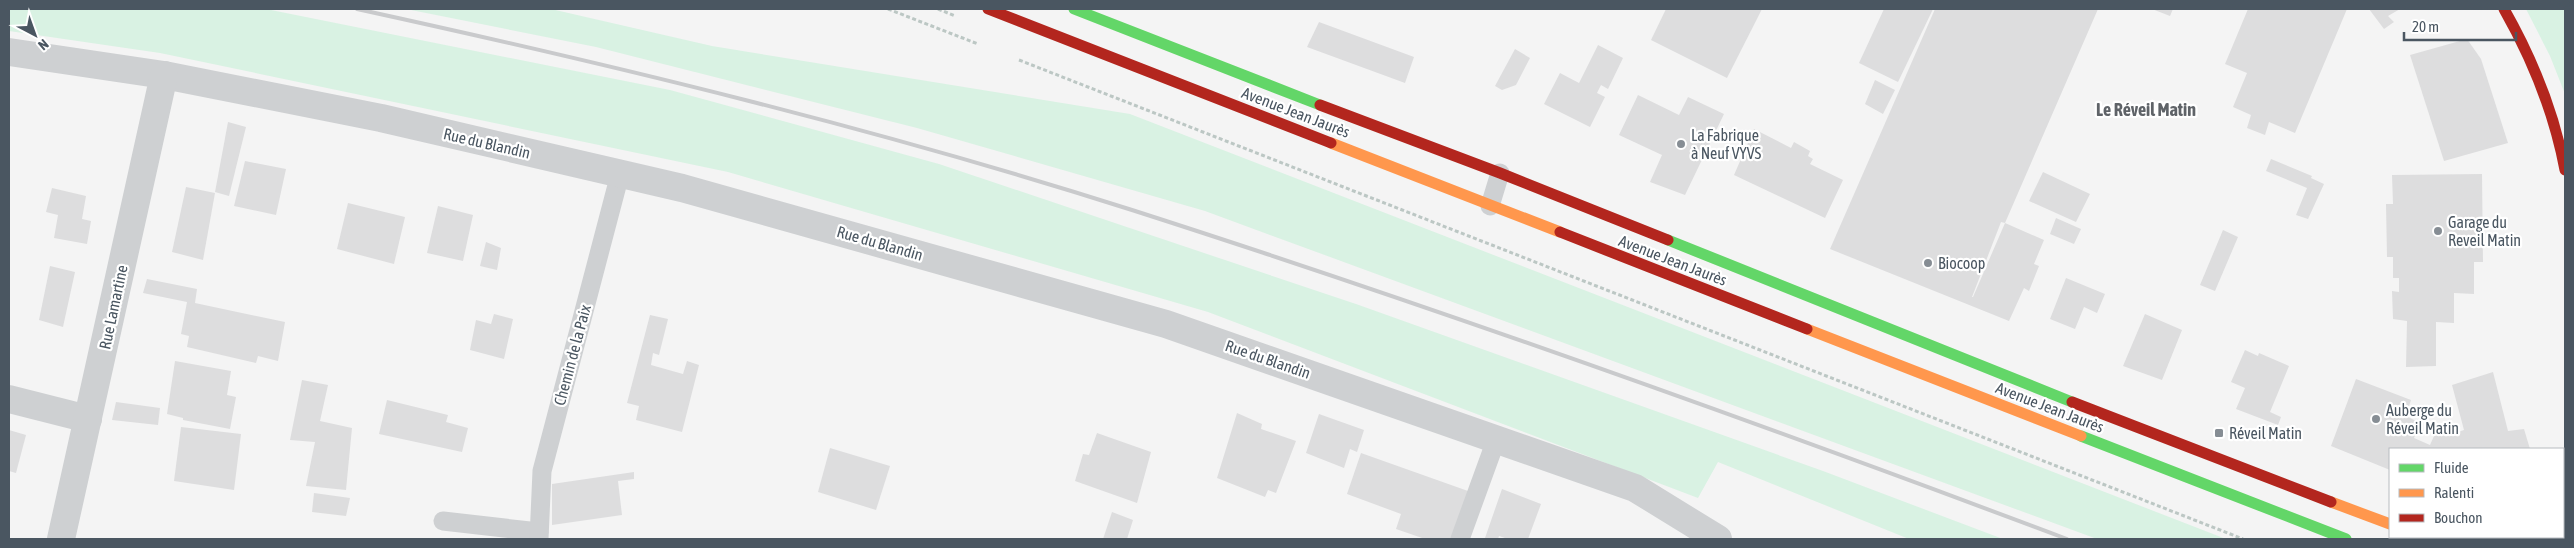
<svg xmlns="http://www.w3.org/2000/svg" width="2574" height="548" font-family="'Asap Condensed',sans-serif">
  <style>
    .green { fill: #d9f2e3 }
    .building { fill: #ddddde; fill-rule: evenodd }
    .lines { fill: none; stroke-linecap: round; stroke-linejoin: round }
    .path { stroke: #bcc7c4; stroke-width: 3; stroke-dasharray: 4 2.5; stroke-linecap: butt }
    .lane { stroke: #ced0d2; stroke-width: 19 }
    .street { stroke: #ced0d2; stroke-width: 28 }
    .fast { stroke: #63d668; stroke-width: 11 }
    .slow { stroke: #ff974d; stroke-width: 11 }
    .jam { stroke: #b3261e; stroke-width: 11 }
    .rail { stroke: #c9cacc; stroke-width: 4 }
    .poi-dot { fill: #868d94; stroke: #fff; stroke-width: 2 }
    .labels { text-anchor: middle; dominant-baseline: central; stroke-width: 4.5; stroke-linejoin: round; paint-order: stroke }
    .street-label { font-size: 16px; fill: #4a5661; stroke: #fff }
    .poi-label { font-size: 16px; fill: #4a5661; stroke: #fff; text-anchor: start }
    .neighbourhood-label { font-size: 18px; font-weight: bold; fill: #5f6368; stroke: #fff }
  </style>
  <rect width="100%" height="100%" fill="#f4f4f4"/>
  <!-- green -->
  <g class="green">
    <polygon points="9,9 266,9 670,90 939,164 1356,304 1823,471 2003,539 1909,539 1718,462 1698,498 1208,312 728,172 160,53 9,31"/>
    <polygon points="406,9 551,9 712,46 1130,114 2226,539 2097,539 1205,211 917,128 596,47"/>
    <polygon points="2526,9 2565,9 2565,94 2550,56"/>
  </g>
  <!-- building -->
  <g class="building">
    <polygon points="1666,9 1762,9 1727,78 1651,40"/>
    <polygon points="1884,9 1933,9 1898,82 1859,63"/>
    <path d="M1935,9h163l-93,214 39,17 -10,24 5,2 -10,25 -5,-3 -15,33 -179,-72zM2001,222l4,1 -32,74h-1z"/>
    <polygon points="2152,9 2173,9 2170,16"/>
    <polygon points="2248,9 2347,9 2295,133 2269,122 2265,135 2247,128 2251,115 2233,107 2247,73 2225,64"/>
    <polygon points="2369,9 2400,9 2388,16 2394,22 2384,29"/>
    <polygon points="1319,22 1414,57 1405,83 1307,47"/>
    <polygon points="2467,39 2481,59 2508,143 2444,161 2410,55"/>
    <polygon points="1598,45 1623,58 1608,89 1601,85 1597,93 1605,97 1590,127 1544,104 1560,73 1579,83"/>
    <polygon points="1515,49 1530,58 1516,85 1502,90 1495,86"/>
    <polygon points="1875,80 1895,90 1883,114 1865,104"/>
    <polygon points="1638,95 1679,115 1688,97 1724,114 1685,195 1650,182 1662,155 1619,135"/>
    <polygon points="228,122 246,127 229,196 215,192"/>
    <polygon points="1754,129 1791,148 1794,142 1810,151 1808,156 1813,159 1810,164 1843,180 1825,218 1734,175"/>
    <polygon points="2271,159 2312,176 2311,178 2324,184 2308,219 2296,215 2307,188 2266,171"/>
    <polygon points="245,161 286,169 276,215 234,206"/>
    <polygon points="2043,172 2090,194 2076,222 2029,201"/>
    <polygon points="2482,174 2483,262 2474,262 2474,294 2454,293 2454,323 2436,322 2436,366 2406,367 2407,321 2393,319 2392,291 2399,292 2399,278 2393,278 2393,257 2387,257 2386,204 2393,204 2392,175"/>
    <polygon points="186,187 215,193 203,260 172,252"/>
    <polygon points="52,188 86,196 82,219 91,221 87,244 54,238 58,215 46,212"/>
    <polygon points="348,203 405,217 394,264 337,249"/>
    <polygon points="438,206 473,215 463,261 427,253"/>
    <polygon points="2056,218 2081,229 2074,244 2050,234"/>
    <polygon points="2223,230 2238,237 2215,291 2200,285"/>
    <polygon points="486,242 501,248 497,270 480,266"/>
    <polygon points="50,266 75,272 63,327 39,320"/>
    <polygon points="2066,278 2105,294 2097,313 2084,307 2075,329 2050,319"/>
    <polygon points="147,279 197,289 195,303 285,322 278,361 258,356 256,363 187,347 189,336 181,334 187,302 143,293"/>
    <polygon points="494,314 513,319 504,359 470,350 476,320 491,324"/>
    <polygon points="2145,314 2182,330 2162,380 2123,366"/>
    <polygon points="650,315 668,319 659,355 653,353 651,365 683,374 687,361 699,365 682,432 636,420 639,406 627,403"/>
    <polygon points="2245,350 2258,356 2259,353 2289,366 2270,412 2281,417 2278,425 2236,409 2245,388 2231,382"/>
    <polygon points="175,361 231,371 227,395 236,397 230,429 183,420 183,418 167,414"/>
    <polygon points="2493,372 2508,431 2524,429 2530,449 2390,449 2390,470 2331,446 2356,379 2411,400 2406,416 2420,423 2414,438 2430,445 2438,427 2455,433 2464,430 2452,385"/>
    <polygon points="302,380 328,385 320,421 352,428 346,490 306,486 315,442 290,440"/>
    <polygon points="387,400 448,415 446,422 468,428 462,452 379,434"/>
    <polygon points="116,402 160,408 158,425 112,420"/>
    <polygon points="1237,413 1262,424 1261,429 1296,441 1276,493 1268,490 1265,497 1217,478"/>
    <polygon points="1319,414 1364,430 1357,452 1350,449 1344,468 1306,453"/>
    <polygon points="181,427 241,434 234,490 174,481"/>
    <polygon points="9,430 26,435 16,473 9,471"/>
    <polygon points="1097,433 1151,452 1137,503 1075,481 1083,454 1089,455"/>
    <polygon points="830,448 890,466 876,510 818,492"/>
    <polygon points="1361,453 1468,491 1451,539 1425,539 1396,529 1401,514 1347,494"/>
    <polygon points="634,472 634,479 618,481 622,515 552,525 552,484"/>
    <polygon points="1502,489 1541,504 1528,539 1508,539 1499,536 1498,539 1485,538"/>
    <polygon points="314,493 350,498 346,516 312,512"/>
    <polygon points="1112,512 1133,520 1127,539 1103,539"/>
  </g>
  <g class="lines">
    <!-- path -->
    <g class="path">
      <polyline points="888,9 978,44"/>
      <polyline points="938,9 955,16"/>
      <polyline points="1019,60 2243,539"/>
    </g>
    <!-- lane -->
    <g class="lane">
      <polyline points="1490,206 1500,173"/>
      <polyline points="443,521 539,532"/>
      <polyline points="539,539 542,471 620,174"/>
      <polyline points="1460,539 1496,440"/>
    </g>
    <!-- street -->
    <g class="street">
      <polyline points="9,52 164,75 381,118 682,188 1166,324 1635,488 1718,539"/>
      <polyline points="9,399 88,419"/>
      <polyline points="61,539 164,75"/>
    </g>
    <!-- fast -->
    <g class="fast">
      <polyline points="1074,9 1320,105"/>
      <polyline points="1668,240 2072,402"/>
      <polyline points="2081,436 2346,539"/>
    </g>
    <!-- slow -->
    <g class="slow">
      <polyline points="1331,143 1560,232"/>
      <polyline points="1807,329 2081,436"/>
      <polyline points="2331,502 2390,524"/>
    </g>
    <!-- jam -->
    <g class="jam">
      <polyline points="988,9 1331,143"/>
      <path d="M2504,9c29,51 50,103 61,161"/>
      <polyline points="1320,105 1500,173 1668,240"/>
      <polyline points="1560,232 1807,329"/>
      <polyline points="2072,402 2331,502"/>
      <polyline points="2425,537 2432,539"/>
    </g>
    <!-- rail -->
    <path class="rail" d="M357,9c261,57 521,120 775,201 315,101 626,213 935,329"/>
  </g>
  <!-- markers -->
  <g class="poi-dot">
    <circle cx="1681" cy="144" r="5"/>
    <circle cx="2438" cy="231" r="5"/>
    <circle cx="1928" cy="263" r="5"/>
    <circle cx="2376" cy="419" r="5"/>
    <rect x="2214" y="428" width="10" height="10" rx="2.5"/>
  </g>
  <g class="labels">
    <!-- street labels -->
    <g class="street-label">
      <text transform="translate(1296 112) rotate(21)">Avenue Jean Jaurès</text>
      <text transform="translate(487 143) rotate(13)">Rue du Blandin</text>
      <text transform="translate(880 243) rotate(16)">Rue du Blandin</text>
      <text transform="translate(1673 260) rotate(21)">Avenue Jean Jaurès</text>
      <text transform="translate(113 307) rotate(-78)">Rue Lamartine</text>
      <text transform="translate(572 355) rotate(-75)">Chemin de la Paix</text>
      <text transform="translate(1268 359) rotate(19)">Rue du Blandin</text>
      <text transform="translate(2050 407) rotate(21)">Avenue Jean Jaurès</text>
    </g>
    <!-- poi labels -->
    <g class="poi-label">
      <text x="1691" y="135">La Fabrique<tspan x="1691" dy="18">à Neuf VYVS</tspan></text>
      <text x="2448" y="222">Garage du<tspan x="2448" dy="18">Reveil Matin</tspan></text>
      <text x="1938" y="263">Biocoop</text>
      <text x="2386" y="410">Auberge du<tspan x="2386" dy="18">Réveil Matin</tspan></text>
      <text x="2229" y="433">Réveil Matin</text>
    </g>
    <!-- neighbourhood labels -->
    <g class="neighbourhood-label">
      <text x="2146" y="109">Le Réveil Matin</text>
    </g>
  </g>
  <!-- border -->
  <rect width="2574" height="548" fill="none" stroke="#4a5661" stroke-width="20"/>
  <!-- legend -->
  <rect x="2389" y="448" width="175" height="90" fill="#ffffff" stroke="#b7bbc0"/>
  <rect x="2399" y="464" width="25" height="8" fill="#63d668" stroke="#b7bbc0"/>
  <text x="2434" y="473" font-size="15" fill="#4a5661">Fluide</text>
  <rect x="2399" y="489" width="25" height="8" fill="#ff974d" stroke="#b7bbc0"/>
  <text x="2434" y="498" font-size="15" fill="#4a5661">Ralenti</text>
  <rect x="2399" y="514" width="25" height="8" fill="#b3261e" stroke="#b7bbc0"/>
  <text x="2434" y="523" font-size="15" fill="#4a5661">Bouchon</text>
  <!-- north arrow -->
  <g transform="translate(35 35) rotate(139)" stroke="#ffffff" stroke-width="4" paint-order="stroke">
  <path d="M0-4L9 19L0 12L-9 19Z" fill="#4a5661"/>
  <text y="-8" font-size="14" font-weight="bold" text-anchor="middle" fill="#4a5661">N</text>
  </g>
  <!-- scale -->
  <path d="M2404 32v8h112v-8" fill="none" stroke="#4a5661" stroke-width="2.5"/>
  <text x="2412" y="32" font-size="15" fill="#4a5661" stroke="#ffffff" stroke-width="4" paint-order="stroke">20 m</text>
</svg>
